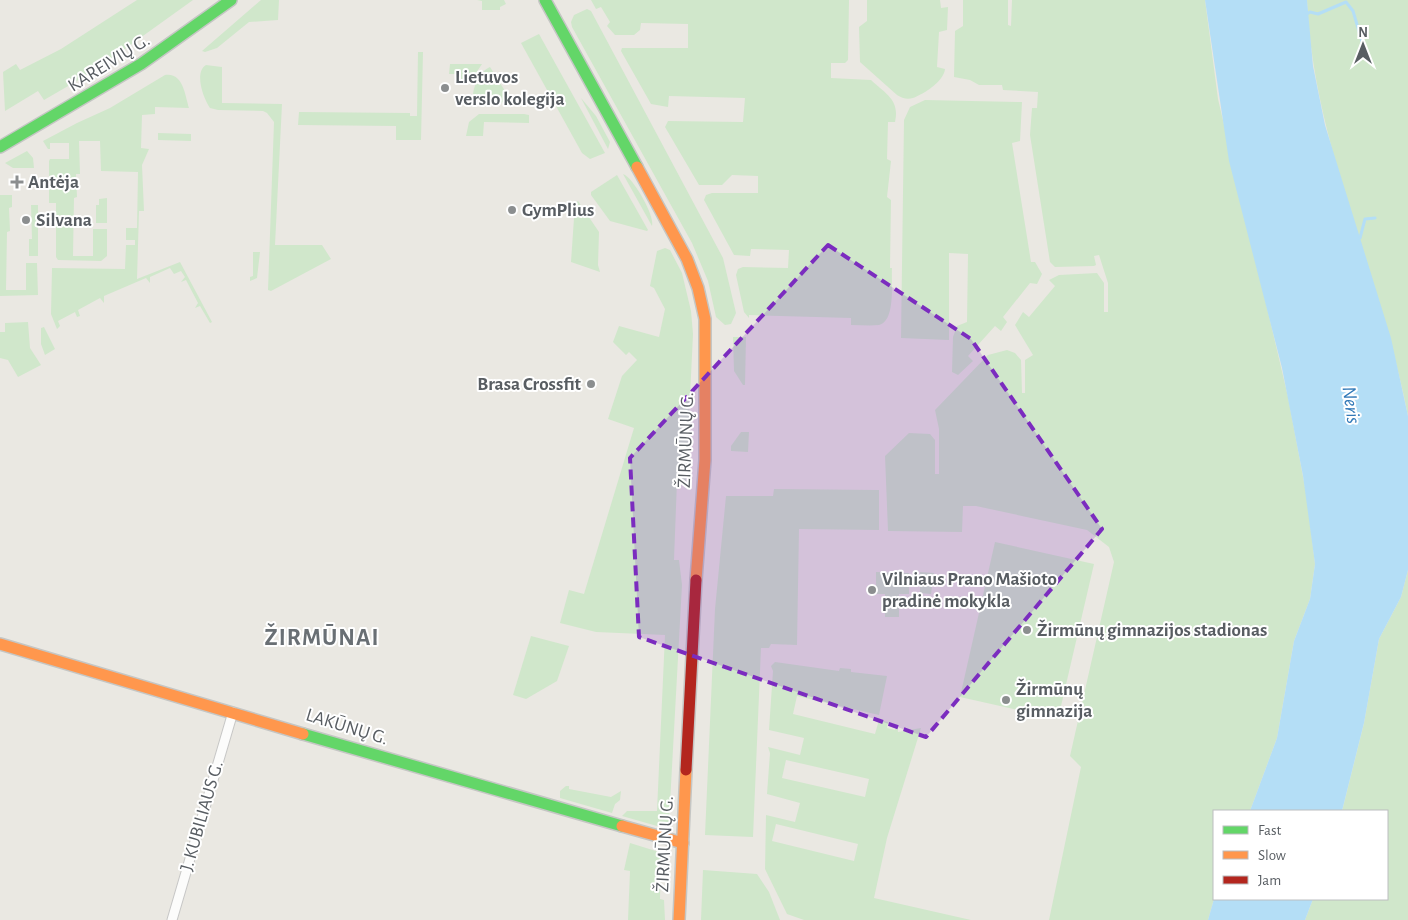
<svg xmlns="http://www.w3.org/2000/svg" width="1408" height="920" font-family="'Alegreya Sans',sans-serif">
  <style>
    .green { fill: #d0e7cb; fill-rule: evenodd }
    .water { fill: #b4def6 }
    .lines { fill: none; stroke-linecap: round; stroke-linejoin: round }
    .stream { stroke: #b4def6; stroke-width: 3 }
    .street-casing { stroke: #c7c7c6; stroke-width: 11 }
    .fast-casing { stroke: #c5c6c4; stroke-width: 14 }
    .slow-casing { stroke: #c5c6c4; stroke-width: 14 }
    .jam-casing { stroke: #c5c6c4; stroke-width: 14 }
    .street { stroke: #fcfcfb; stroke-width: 9 }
    .fast { stroke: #63d668; stroke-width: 11 }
    .slow { stroke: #ff974d; stroke-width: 11 }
    .jam { stroke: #b3261e; stroke-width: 11 }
    .marked { fill: #7b2cbf; fill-opacity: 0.2; stroke: #7b2cbf; stroke-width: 4; stroke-dasharray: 10 6; stroke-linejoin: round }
    .poi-dot { fill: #8b8e8f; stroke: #fff; stroke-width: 2 }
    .labels { text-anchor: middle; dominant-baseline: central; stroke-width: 4; stroke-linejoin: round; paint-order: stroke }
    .street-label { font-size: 19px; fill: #585d62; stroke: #fff }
    .poi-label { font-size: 19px; font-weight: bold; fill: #585d62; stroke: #fff; text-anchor: start }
    .water-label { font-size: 20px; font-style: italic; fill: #337ab8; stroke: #fff }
    .district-label { font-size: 24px; font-weight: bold; letter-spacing: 1px; fill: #696f74; stroke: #fff }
  </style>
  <rect width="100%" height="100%" fill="#eae8e2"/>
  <!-- green -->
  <g class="green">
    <polygon points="137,0 193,0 94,71 44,100 38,91 5,111 3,72 16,64 20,70 61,49"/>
    <polygon points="261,0 279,0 278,20 249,22 217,48 205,52 202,51"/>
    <polygon points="477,0 504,0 506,4 500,7 500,10 482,10 482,1"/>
    <path d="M591,0h258l-1,60 -3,3h-14v15l40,2c15,14 29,20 24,42h-7l-1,37 4,2 -4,36 4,3 -1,68h2c-1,14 4,53 -13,57 -9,1 -19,0 -28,0v-7l-102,-3v3l-5,-6 -8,-37 2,-6 5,-2 45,1 1,-18 -38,-1 -1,7 -16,-1 -30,-55 2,-5 6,-2h46v-17l-26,-1 -10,10h-23l-34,-58 3,-6 75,1 2,-24 -76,-2 -1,11 -17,-3 -30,-53 1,-3h66v-24l-47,-1 -1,7 -6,5h-19l-8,-9 3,-4 -9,-15 -5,2z"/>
    <path d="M867,0h73l1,8 7,-1 -1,23 -8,2 -2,35 8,2c-1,12 -21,25 -32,29 -6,2 -11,0 -16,-3l-37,-33 -1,-35 8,-6z"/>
    <polygon points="963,0 1008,0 1008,25 1011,26 1012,0 1205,0 1218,99 1288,397 1307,498 1315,564 1310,599 1294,641 1277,738 1250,811 1214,811 1214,899 1208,920 1049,920 1081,767 1070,756 1114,562 1109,547 1087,530 976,506 963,506 962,532 888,531 885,456 909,433 930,434 935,440 935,474 939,474 939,429 935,410 988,355 1007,350 1015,353 1021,360 1022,393 1025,393 1025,360 1033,355 1015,325 1023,312 1029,317 1055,286 1049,280 1059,275 1097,273 1104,283 1104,312 1108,312 1108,283 1099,255 1094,256 1096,265 1094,266 1055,267 1050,262 1030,135 1032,108 1037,108 1038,92 1003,90 1002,85 979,85 970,80 954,77 955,31 963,26"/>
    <path d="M1307,0h101v416c-27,-141 -95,-272 -101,-416z"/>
    <polygon points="587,9 591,11 723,258 736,313 731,324 725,325 716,317 708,281 692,243 572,27 571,22 574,15"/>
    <polygon points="539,34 605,153 590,159 582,153 521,43"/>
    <polygon points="418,52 423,52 421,140 396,140 396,126 298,125 299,112 410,113 410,116 417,116"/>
    <polygon points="450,64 482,64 472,79 461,79 461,74 449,74"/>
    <path d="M206,65l16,2v36l60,1 -7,141h47l9,14 -60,32 -3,-1 6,-168 -7,-9 -4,-2 -45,-1 -8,-2c-7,-10 -16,-36 -4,-43z"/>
    <path d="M490,67l15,24v9l-7,6h-16l-9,-8c-1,-10 7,-27 17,-31z"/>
    <path d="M165,75c18,-3 20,20 24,33l-34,-1v7l-13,1 -1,33 8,1 -7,16 2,46h-5l-2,68 43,-17 32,60 -2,1 -10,-17 -5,2 3,-5 -12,-23 -5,2 4,-5 -4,-6 -7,3 -4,-6 -20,9v6l-4,-5 -42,18v7l-4,-5 -22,12 2,6 -3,1 -2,-5 -17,9 2,5 -3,3 -6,-15 1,-46 73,1 1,-24h9v-5h-9v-12h11l1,-56 -37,-1 -1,-30h-21l1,33h-4l1,23 -3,1 -1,58h20v-27h14v27l-6,5 -43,-1 -2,-3v-54h-7v-42l1,-2h19v-16h-19v6h-2l-5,-8 34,-18 33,-15z"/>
    <polygon points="581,98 596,116 610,142 608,149"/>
    <polygon points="925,100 1022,102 1020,141 1012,143 1031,262 1035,262 1042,274 1037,284 1030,283 1003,317 1007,322 1001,331 995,326 968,356 973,361 958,375 952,372 953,337 957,326 967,322 968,254 949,253 949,340 901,338 904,120 910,107"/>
    <polygon points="479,114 524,114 529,115 529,123 484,122 483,136 466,136 469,122"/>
    <polygon points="158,133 191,134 191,141 158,140"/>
    <polygon points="27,151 33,158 34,168 13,168 5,163"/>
    <path d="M623,174c10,3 32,42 29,52z"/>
    <polygon points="617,175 648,230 647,231 610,221 591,195 591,192"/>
    <polygon points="0,195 12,195 12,207 9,208 10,231 7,232 6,290 26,290 26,263 37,263 38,295 0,296"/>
    <polygon points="107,198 107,223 96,223 96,205 99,205 99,199"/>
    <polygon points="578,201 599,232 598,265 600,272 571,262 574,218 567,215 568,209"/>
    <polygon points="31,205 38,205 38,256 29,256 29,239 32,239"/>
    <polygon points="665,248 670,250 682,273 691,311 693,334 686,481 677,481 674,560 679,560 682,585 669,822 657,826 622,816 627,811 657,811 665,635 596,632 560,623 569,590 584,594 634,428 608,419 622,376 637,360 629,352 626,355 613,342 619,326 659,337 665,309 654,288 650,286 657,251"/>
    <polygon points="253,252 260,252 257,278 250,281 250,277 253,276"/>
    <polygon points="28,322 30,348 41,365 18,377 8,360 0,358 0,332 5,332 5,323"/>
    <polygon points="44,327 55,349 45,355 41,344 41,328"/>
    <polygon points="733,337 746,337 745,385 743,385 734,371"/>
    <polygon points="741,432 749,432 748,452 731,451 731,446"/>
    <polygon points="774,489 879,490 879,530 799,529 797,645 771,644 769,648 761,648 753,837 705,835 715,609 726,496 773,496"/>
    <polygon points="995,542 1094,564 1058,719 960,697"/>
    <polygon points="1408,570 1408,920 1305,920 1313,899 1387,899 1387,811 1342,811 1364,723 1379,639 1401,597"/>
    <polygon points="876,572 909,573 909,594 899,594 899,617 885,617 885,594 876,594"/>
    <polygon points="920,572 934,573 931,594 920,593"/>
    <polygon points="531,636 569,646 557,681 526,699 513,695"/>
    <path d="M775,662l64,9 1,-3 11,1v3l36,4 -8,39 -82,-19 -4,18 82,20 4,-14 9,2 -1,6 8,2 2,-6 1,8 23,-4 -34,110 -13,60 97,22h-167l-17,-6 -22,-45 1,-54 29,7 5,-19 -33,-9 3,-41 -2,-6 32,8 4,-17 -35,-8 4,-59 -2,-5zM786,760l83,19 -4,18 -83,-19zM776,824l82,20 -4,17 -82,-20z"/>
    <polygon points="566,786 569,786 569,789 611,797 621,791 620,800 615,804 612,813 560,798 560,791"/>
    <polygon points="630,843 659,852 661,859 660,899 664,900 665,920 628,920 630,871 624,870"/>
    <polygon points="703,870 757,874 769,892 780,920 701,920"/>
  </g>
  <!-- water -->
  <g class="water">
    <polygon points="1205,0 1307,0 1313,66 1325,125 1391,338 1408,416 1408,570 1401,597 1379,639 1364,723 1342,811 1250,811 1277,738 1294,641 1310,599 1315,564 1303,476 1282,368 1229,161"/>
    <polygon points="1214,899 1313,899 1305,920 1208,920"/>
  </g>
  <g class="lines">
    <!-- stream -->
    <g class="stream">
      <polyline points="1307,14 1310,12 1318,14 1346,2 1353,11 1366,55"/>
      <polyline points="1360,238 1365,219 1375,218"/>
    </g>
    <!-- street casing -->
    <g class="street-casing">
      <polyline id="street" points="172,920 233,712"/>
    </g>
    <!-- fast casing -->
    <g class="fast-casing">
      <g id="fast">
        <polyline points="545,0 637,167"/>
        <polyline points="0,147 141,64 231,0"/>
        <polyline points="303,734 622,826"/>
      </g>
    </g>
    <!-- slow casing -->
    <g class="slow-casing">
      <g id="slow">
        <polyline points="637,167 687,259 698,288 705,319 705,460 696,580"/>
        <polyline points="0,644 303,734"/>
        <polyline points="622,826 683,843"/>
        <polyline points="679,920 686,770"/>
      </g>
    </g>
    <!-- jam casing -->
    <g class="jam-casing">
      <polyline id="jam" points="686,770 696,580"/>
    </g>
    <!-- street -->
    <use href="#street" class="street"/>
    <!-- fast -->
    <use href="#fast" class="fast"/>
    <!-- slow -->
    <use href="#slow" class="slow"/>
    <!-- jam -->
    <use href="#jam" class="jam"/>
  </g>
  <!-- marked area -->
  <path class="marked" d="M828,245l143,94 131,190 -176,208 -287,-100 -9,-179z"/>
  <!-- markers -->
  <g class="poi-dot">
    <circle cx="445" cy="88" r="5"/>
    <path d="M14.5 174.5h5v5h5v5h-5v5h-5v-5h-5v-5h5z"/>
    <circle cx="512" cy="210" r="5"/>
    <circle cx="26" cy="220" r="5"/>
    <circle cx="591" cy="384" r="5"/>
    <circle cx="872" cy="590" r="5"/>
    <circle cx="1027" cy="630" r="5"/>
    <circle cx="1006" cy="700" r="5"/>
  </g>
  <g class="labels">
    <!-- street labels -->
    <g class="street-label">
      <text transform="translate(109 63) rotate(-32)">KAREIVIŲ G.</text>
      <text transform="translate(686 440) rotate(-88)">ŽIRMŪNŲ G.</text>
      <text transform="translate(347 727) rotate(17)">LAKŪNŲ G.</text>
      <text transform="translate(202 816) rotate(-74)">J. KUBILIAUS G.</text>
      <text transform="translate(665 844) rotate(-87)">ŽIRMŪNŲ G.</text>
    </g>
    <!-- poi labels -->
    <g class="poi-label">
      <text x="455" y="77">Lietuvos<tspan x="455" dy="22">verslo kolegija</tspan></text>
      <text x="28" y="182">Antėja</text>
      <text x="522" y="210">GymPlius</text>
      <text x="36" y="220">Silvana</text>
      <text x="581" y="384" text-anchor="end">Brasa Crossfit</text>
      <text x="882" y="579">Vilniaus Prano Mašioto<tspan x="882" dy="22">pradinė mokykla</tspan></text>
      <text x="1037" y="630">Žirmūnų gimnazijos stadionas</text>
      <text x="1016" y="689">Žirmūnų<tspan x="1016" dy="22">gimnazija</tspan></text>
    </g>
    <!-- water labels -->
    <g class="water-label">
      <text transform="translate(1351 405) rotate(82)">Neris</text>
    </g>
    <!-- district labels -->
    <g class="district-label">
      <text x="322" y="638">ŽIRMŪNAI</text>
    </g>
  </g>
  <!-- legend -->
  <rect x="1213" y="810" width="175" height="90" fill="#ffffff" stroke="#bcbec0"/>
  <rect x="1223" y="826" width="25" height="8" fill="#63d668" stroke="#bcbec0"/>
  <text x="1258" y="835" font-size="15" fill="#585d62">Fast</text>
  <rect x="1223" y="851" width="25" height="8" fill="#ff974d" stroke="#bcbec0"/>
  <text x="1258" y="860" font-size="15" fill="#585d62">Slow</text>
  <rect x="1223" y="876" width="25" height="8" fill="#b3261e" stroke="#bcbec0"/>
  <text x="1258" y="885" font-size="15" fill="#585d62">Jam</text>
  <!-- north arrow -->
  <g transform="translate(1363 45)" stroke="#ffffff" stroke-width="4" paint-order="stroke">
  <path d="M0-4L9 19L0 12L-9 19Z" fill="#585d62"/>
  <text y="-8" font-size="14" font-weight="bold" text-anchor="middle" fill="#585d62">N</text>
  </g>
</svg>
